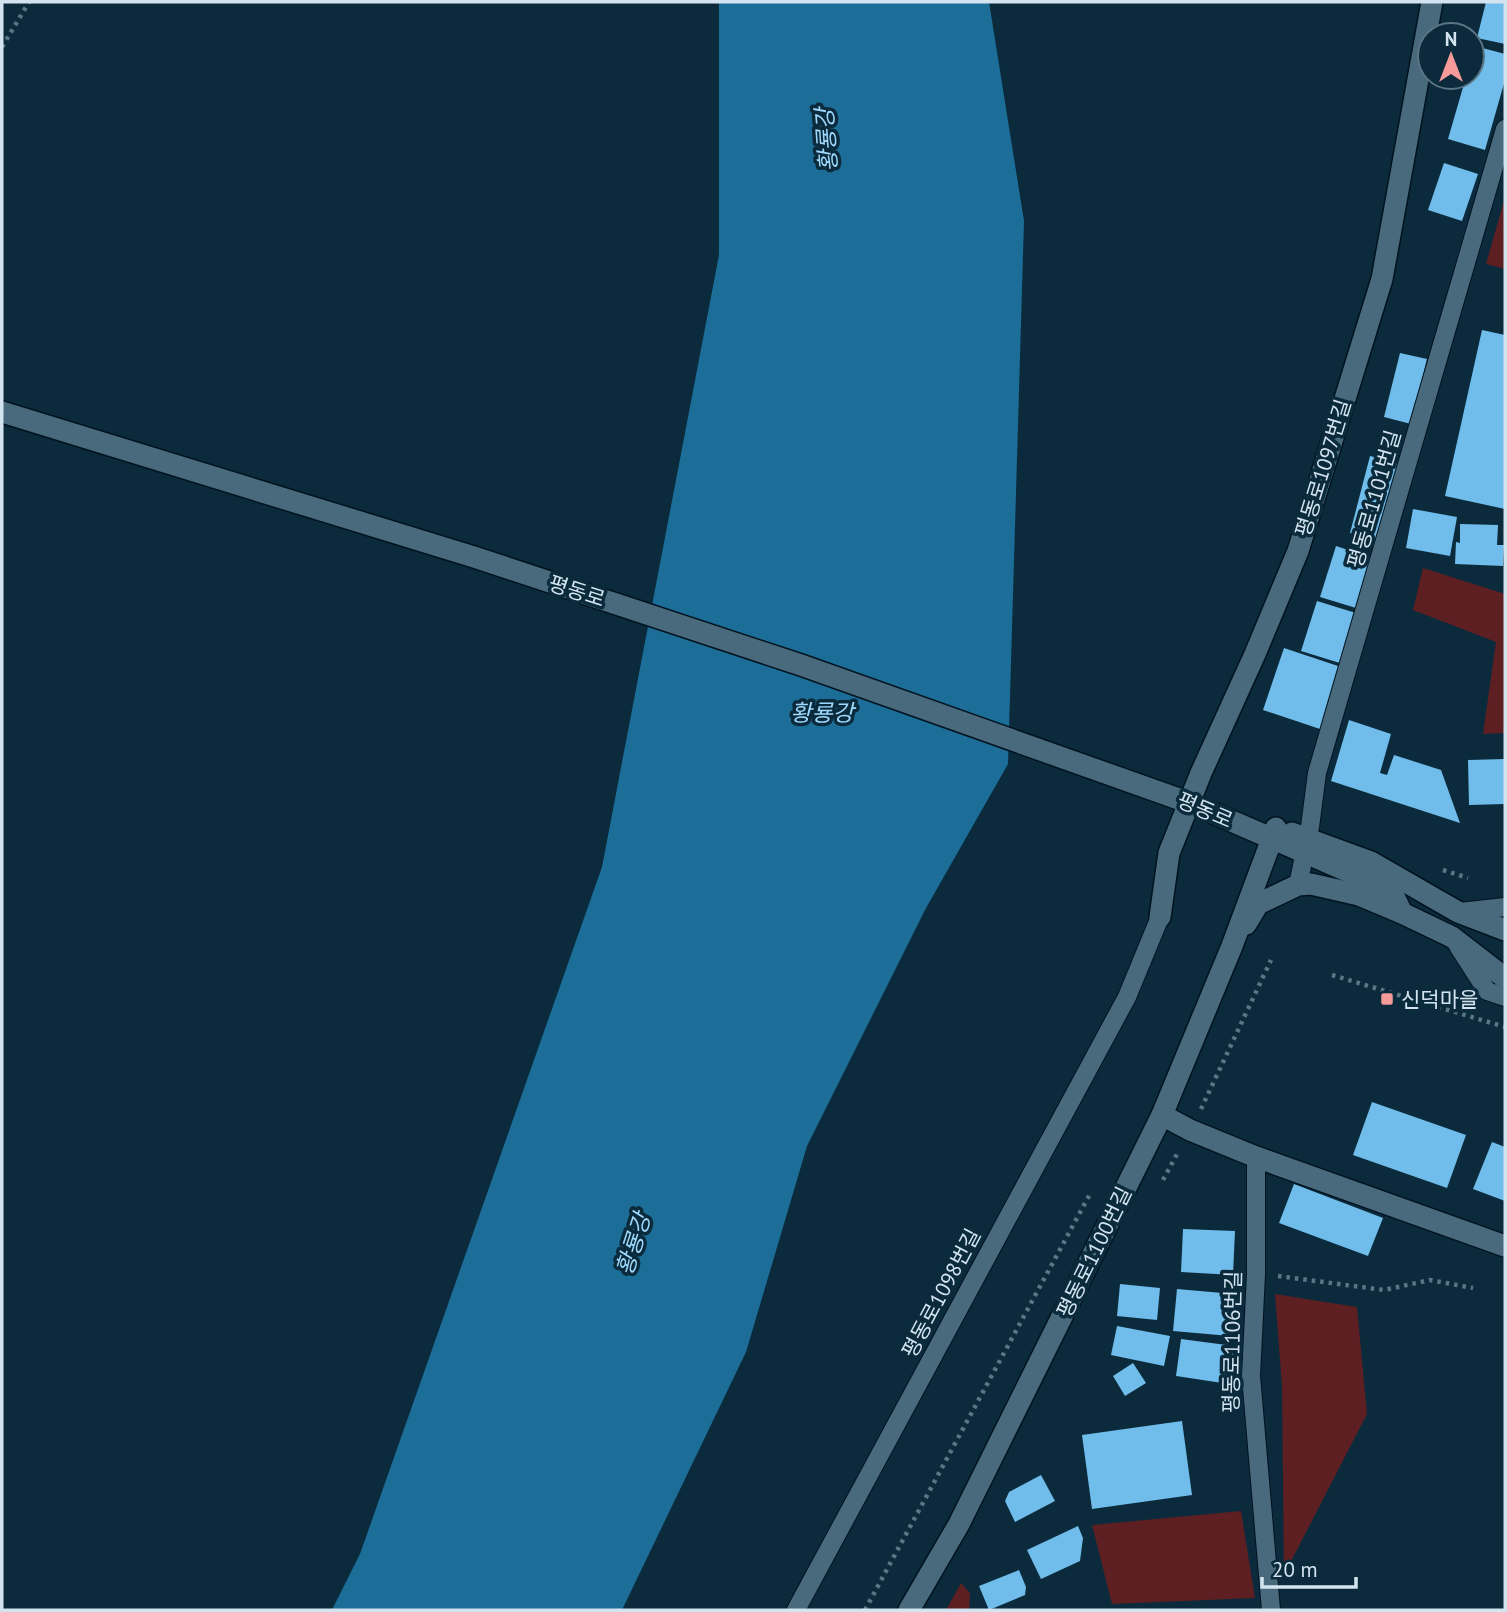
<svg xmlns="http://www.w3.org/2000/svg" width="1507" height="1612" font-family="'PT Sans','Noto Sans KR',sans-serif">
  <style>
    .green { fill: #5d1f22 }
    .water { fill: #1c6e98 }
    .building { fill: #70bcea }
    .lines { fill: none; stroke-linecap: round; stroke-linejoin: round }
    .lane-casing { stroke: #00131f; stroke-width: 20 }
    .street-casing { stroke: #00131f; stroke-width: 24 }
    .path { stroke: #5b7585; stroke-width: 4.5; stroke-dasharray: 3.5 5; stroke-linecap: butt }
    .lane { stroke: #49697d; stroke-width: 18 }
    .street { stroke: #49697d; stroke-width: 21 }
    .poi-dot { fill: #f59b9a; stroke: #0b2b3d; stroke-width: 2.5 }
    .labels { text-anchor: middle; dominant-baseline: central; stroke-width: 7; stroke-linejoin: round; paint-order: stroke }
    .street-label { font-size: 21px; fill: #d3e4f0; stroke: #0b2b3d }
    .poi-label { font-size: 21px; fill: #d3e4f0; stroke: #0b2b3d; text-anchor: start }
    .water-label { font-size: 23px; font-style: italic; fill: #9ed8fc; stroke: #0b2b3d }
  </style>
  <rect width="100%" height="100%" fill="#0b2b3d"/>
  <!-- green -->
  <g class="green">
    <polygon points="1505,197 1505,269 1486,264"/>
    <polygon points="1423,568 1505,594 1505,733 1483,734 1496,642 1413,610"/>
    <polygon points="1275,1294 1357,1307 1367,1414 1284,1575 1282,1386"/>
    <polygon points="1241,1511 1255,1598 1112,1604 1092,1525"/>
    <polygon points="961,1583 970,1593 969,1610 946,1610"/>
  </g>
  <!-- water -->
  <polygon class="water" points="719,2 989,2 1024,221 1008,764 926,908 807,1146 746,1352 622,1610 332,1610 360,1554 602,867 719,255"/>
  <!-- building -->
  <g class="building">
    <polygon points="1486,2 1505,2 1505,44 1477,38"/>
    <polygon points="1475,46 1505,54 1505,80 1485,150 1448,139 1466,77 1472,77 1472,56"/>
    <polygon points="1444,163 1478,174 1462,221 1428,210"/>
    <polygon points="1482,330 1505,335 1505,509 1445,496"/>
    <polygon points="1400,353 1427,359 1411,424 1384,417"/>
    <polygon points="1370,456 1398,462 1379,541 1350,533"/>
    <polygon points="1413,509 1457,517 1450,556 1406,548"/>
    <polygon points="1460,524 1498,525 1497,545 1504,545 1503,566 1455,564 1456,542 1460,543"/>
    <polygon points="1336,546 1372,558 1356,608 1320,597"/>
    <polygon points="1317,601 1359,614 1343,664 1301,651"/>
    <polygon points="1284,648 1341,667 1320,729 1263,710"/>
    <polygon points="1349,720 1391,734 1380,773 1387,775 1394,755 1441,770 1460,823 1331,781"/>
    <polygon points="1505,759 1505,804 1469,805 1468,760"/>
    <polygon points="1372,1102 1466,1135 1447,1188 1353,1155"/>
    <polygon points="1492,1142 1505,1147 1505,1201 1473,1189"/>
    <polygon points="1294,1184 1383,1218 1368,1256 1279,1223"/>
    <polygon points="1183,1229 1235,1231 1233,1275 1181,1272"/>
    <polygon points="1120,1284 1160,1288 1157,1320 1117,1316"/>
    <polygon points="1177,1289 1234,1294 1230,1336 1173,1331"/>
    <polygon points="1117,1326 1170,1336 1164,1366 1111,1355"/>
    <polygon points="1181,1339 1234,1346 1229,1384 1176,1376"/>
    <polygon points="1133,1363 1146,1383 1125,1396 1113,1376"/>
    <polygon points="1182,1421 1192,1495 1092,1509 1082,1435"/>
    <polygon points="1041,1475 1055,1501 1015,1522 1005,1501 1009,1492"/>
    <polygon points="1078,1526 1083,1538 1080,1561 1041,1579 1027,1550"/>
    <polygon points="1019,1570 1026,1587 1025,1595 989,1610 979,1586"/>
  </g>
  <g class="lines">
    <!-- lane casing -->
    <g class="lane-casing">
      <g id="lane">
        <polyline points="1298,885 1310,827 1317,773 1505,129"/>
        <polyline points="1460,912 1505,907"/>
        <polyline points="1458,946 1487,991 1505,997"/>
        <polyline points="1256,1157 1256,1274 1251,1376 1271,1610"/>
        <polyline points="796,1610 1127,997 1160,917"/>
      </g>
    </g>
    <!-- street casing -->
    <g class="street-casing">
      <g id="street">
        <polyline points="2,412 474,557 801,665 1190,803 1391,890 1402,913 1452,937 1505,978"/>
        <polyline points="1292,833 1371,862 1458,912 1505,930"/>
        <polyline points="1160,917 1169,853 1201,773 1255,654 1298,551 1382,279 1432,2"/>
        <polyline points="1246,924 1258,904 1298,885 1311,884 1359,895 1402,913"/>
        <polyline points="1162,1115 1190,1130 1256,1157 1505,1246"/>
        <polyline points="909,1610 959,1524 1162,1115 1232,946 1276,828"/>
      </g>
    </g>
    <!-- path -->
    <g class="path">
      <polyline points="2,47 29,2"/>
      <polyline points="1443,870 1468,878"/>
      <polyline points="1332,975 1505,1027"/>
      <polyline points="1201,1109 1271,960"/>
      <polyline points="1163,1180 1177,1154"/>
      <polyline points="1278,1276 1384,1290 1430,1280 1473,1288"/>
      <polyline points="865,1610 1090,1194"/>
    </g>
    <!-- lane -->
    <use href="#lane" class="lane"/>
    <!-- street -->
    <use href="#street" class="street"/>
  </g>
  <!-- markers -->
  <rect class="poi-dot" x="1380" y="992" width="14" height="14" rx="3.5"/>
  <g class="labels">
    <!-- street labels -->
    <g class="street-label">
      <text transform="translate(1323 468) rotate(-73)">평동로1097번길</text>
      <text transform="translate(1374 499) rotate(-74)">평동로1101번길</text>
      <text transform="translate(577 591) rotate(18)">평동로</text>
      <text transform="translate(1205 810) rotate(23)">평동로</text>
      <text transform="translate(1094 1252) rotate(-64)">평동로1100번길</text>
      <text transform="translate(941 1293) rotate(-62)">평동로1098번길</text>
      <text transform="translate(1232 1342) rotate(-89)">평동로1106번길</text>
    </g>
    <!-- poi labels -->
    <g class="poi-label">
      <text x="1401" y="999">신덕마을</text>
    </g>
    <!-- water labels -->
    <g class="water-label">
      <text transform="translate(826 140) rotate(-94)">황룡강</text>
      <text x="822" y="712">황룡강</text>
      <text transform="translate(633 1244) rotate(-72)">황룡강</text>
    </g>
  </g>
  <!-- border -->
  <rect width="1507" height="1612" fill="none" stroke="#d3e4f0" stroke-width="7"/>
  <!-- north arrow -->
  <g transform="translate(1451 56)"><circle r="33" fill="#0b2b3d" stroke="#5b7585" stroke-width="2"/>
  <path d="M0-5L12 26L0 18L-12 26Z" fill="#f59b9a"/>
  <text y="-10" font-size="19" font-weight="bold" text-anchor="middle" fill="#d3e4f0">N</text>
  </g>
  <!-- scale -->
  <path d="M1262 1577v10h94v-10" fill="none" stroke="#d3e4f0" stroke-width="3.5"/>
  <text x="1272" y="1577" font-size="21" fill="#d3e4f0" stroke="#0b2b3d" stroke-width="5" paint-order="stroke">20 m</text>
</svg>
